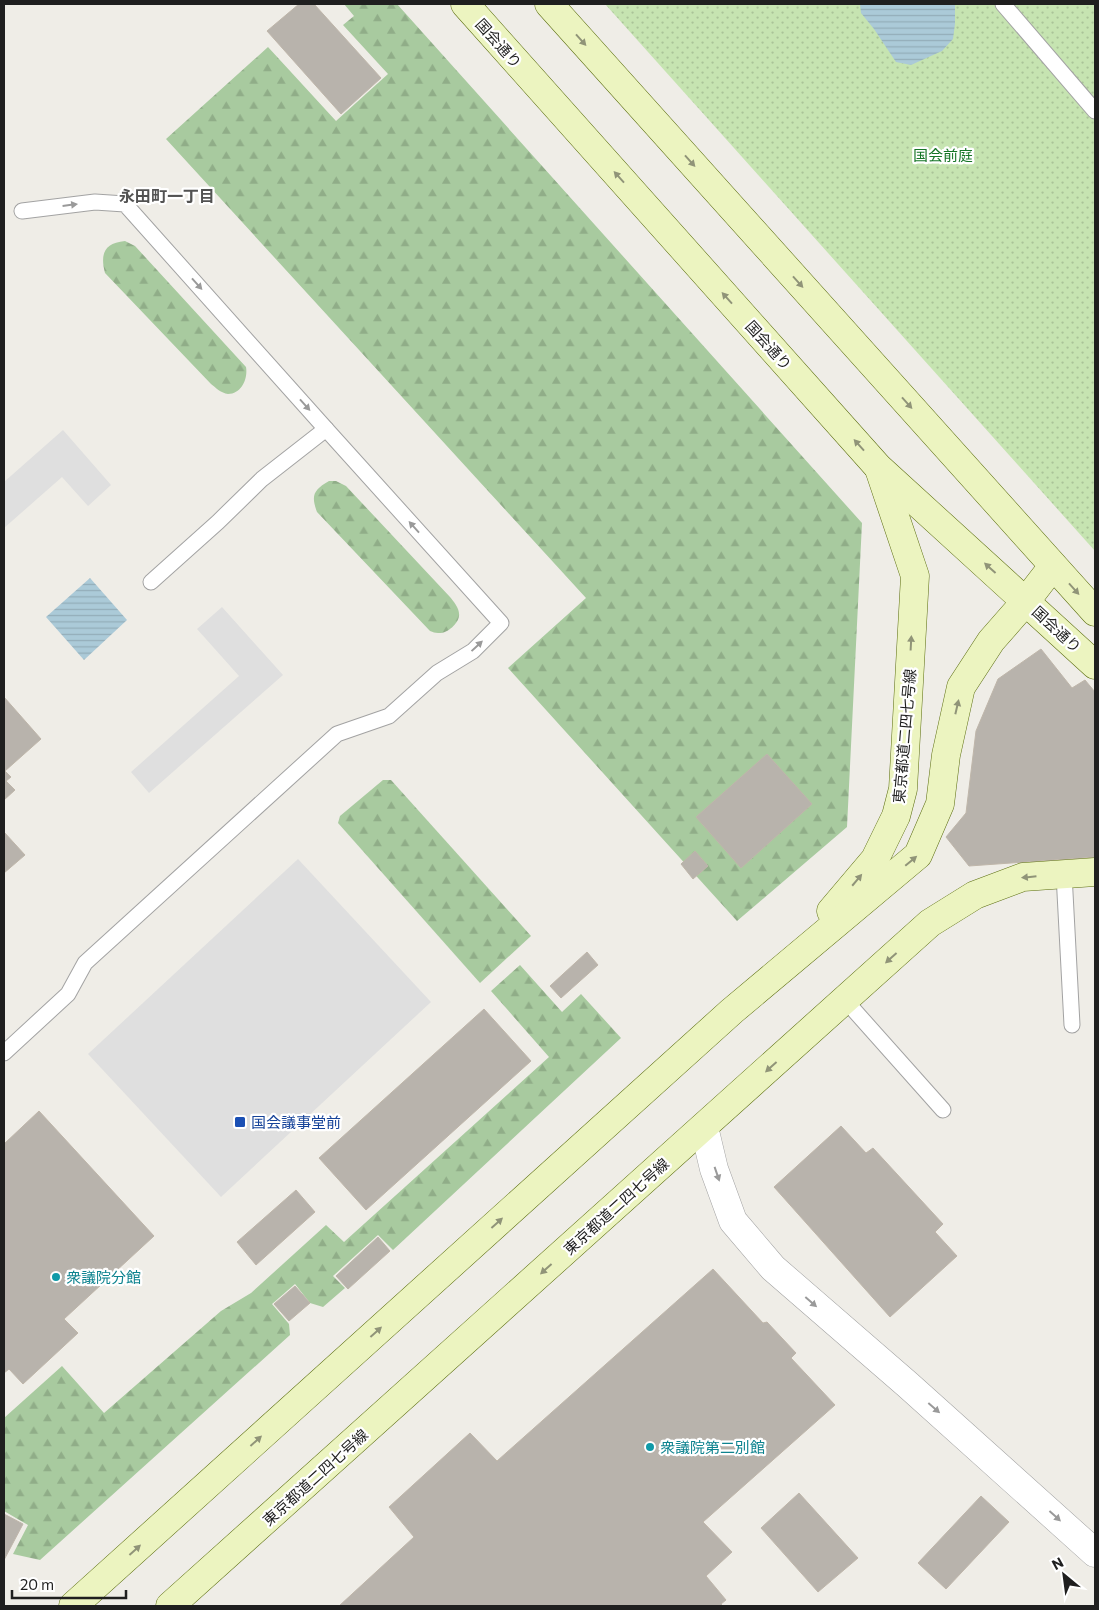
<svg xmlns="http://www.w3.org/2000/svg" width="1099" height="1610" font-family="Commissioner,'Noto Sans JP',sans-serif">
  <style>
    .forest { fill: url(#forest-firs) }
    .garden { fill: url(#garden-dots) }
    .parking { fill: #dfdfdf }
    .water { fill: url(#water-rules) }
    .building { fill: #b8b3ac; stroke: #bfb6aa }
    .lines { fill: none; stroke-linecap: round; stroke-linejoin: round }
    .service-casing { stroke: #a3a3a3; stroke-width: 17 }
    .minor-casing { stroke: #a3a3a3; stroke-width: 29 }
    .secondary-casing { stroke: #5b6d0f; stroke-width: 29 }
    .service { stroke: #fff; stroke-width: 15 }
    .minor { stroke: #fff; stroke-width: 28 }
    .secondary { stroke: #ecf4c0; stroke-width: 28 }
    .oneway { fill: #909478 }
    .oneway2 { fill: #9a9a9a }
    .transit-dot { fill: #1a4fb4; stroke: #fff; stroke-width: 2 }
    .culture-dot { fill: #0f9aa8; stroke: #fff; stroke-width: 2 }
    .labels { text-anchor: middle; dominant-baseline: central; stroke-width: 4.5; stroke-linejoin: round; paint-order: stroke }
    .street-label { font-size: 15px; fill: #1f1f1f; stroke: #fff }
    .park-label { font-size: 15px; fill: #167527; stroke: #fff }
    .transit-label { font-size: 15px; fill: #164399; stroke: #fff; text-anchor: start }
    .culture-label { font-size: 15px; fill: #0d838f; stroke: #fff; text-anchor: start }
    .neighbourhood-label { font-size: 16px; font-weight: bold; fill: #525252; stroke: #fff }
  </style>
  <defs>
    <pattern id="forest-firs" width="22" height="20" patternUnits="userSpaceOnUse" patternTransform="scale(1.25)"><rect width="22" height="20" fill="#a8ca9f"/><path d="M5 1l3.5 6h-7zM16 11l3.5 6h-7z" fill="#90ad88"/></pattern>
    <pattern id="garden-dots" width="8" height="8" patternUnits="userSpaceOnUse" patternTransform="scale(1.25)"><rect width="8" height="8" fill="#c6e4b1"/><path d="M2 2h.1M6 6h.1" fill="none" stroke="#aac398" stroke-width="1.8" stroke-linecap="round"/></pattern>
    <pattern id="water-rules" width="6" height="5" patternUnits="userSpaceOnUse" patternTransform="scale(1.25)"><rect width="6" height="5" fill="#abcad8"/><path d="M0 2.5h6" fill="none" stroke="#93adb9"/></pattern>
  </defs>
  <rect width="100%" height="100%" fill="#efede7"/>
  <!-- forest -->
  <g class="forest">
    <polygon points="344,4 397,4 862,523 847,827 737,921 508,668 586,598 166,139 268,47 336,121 388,74 343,25 354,16"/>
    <path d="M125,241l10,5 111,121c2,11 -4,27 -18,27 -7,-1 -12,-6 -17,-10l-106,-111c-5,-19 -1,-30 20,-32z"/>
    <path d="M329,481h7l10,5 104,111c4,5 10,12 9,19 -1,8 -12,18 -21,17 -3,0 -5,-1 -8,-2l-113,-119c-6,-16 -4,-22 12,-31z"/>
    <polygon points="383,780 391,780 531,936 480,983 338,823 340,816"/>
    <polygon points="520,965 562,1012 581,994 621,1038 393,1250 378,1235 333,1276 345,1288 323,1307 310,1303 295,1284 272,1304 289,1324 290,1335 40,1560 13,1554 28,1525 4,1511 4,1418 62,1366 104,1413 221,1311 251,1293 326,1225 344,1242 549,1057 491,991"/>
  </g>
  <!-- garden -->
  <polygon class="garden" points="605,4 1095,4 1095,551"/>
  <!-- parking -->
  <g class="parking">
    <polygon points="63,430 111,485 88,506 62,477 4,528 4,482"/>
    <polygon points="222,607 283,675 149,793 131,772 239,676 197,629"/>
    <polygon points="298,859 431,1002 221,1197 88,1054"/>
  </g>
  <!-- water -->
  <g class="water">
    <polygon points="860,4 955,4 955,24 953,39 942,51 911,65 896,62 874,29 861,13"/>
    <polygon points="90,578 127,620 84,660 46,617"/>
  </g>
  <!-- building -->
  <g class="building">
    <polygon points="299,4 314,4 381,78 341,114 267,31"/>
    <polygon points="1041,649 1072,688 1085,680 1095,692 1095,857 969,866 946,837 966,813 976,731 998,679"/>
    <polygon points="4,697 41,739 5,771 11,777 6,781 15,790 4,800"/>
    <polygon points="767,754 812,804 741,868 696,817"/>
    <polygon points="4,832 25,855 4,873"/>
    <polygon points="695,851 708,866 693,879 681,864"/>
    <polygon points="587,952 598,965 561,998 550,986"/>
    <polygon points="484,1009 531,1061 366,1210 319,1158"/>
    <polygon points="39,1111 154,1236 64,1319 78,1333 23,1384 9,1369 4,1373 4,1144"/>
    <polygon points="841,1126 866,1153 873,1148 943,1224 935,1232 957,1256 890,1317 774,1187"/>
    <polygon points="296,1190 315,1212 256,1265 237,1242"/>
    <polygon points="378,1237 390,1251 348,1289 336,1276"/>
    <polygon points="713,1269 763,1323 767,1322 796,1353 791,1358 835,1405 703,1522 732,1552 706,1576 726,1600 721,1604 723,1606 339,1606 414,1537 389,1507 470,1433 497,1461"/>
    <polygon points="295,1286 310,1303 289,1321 274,1304"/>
    <polygon points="799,1493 858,1558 818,1592 761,1528"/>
    <polygon points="981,1496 1009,1522 946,1589 918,1563"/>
    <polygon points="4,1514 23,1524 4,1560"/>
  </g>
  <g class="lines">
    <!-- service casing -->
    <g class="service-casing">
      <g id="service">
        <polyline points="1003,4 1095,111"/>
        <polyline points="22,211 95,202 125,204 326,429 262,479 218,522 151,582"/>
        <polyline points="1064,874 1072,1025"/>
        <polyline points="845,1000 943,1110"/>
        <polyline points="4,1053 68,994 85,963 337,734 389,716 437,673 473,651 501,623 326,429"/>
      </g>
    </g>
    <!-- minor casing -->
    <g class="minor-casing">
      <polyline id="minor" points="704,1127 714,1169 733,1221 773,1268 908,1385 1095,1553"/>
    </g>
    <!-- secondary casing -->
    <g class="secondary-casing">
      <g id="secondary">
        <polyline points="465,4 878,467 1095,665"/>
        <polyline points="549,4 1095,612"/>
        <polyline points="831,911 875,859 896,816 903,789 915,576 879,469"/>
        <polyline points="73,1606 732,1011 918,855 940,804 946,755 961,687 991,641 1026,601 1053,566"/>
        <polyline points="170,1606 930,923 975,895 1023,877 1095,872"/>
      </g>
    </g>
    <!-- service -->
    <use href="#service" class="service"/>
    <!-- minor -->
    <use href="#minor" class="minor"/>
    <!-- secondary -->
    <use href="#secondary" class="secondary"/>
  </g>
  <!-- one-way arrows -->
  <defs><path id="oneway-solid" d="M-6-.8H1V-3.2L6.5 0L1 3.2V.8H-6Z" transform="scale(1.25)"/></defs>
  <g class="oneway">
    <use href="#oneway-solid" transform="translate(581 40) rotate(48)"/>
    <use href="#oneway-solid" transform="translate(690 161) rotate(48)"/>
    <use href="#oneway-solid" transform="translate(619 177) rotate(-132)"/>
    <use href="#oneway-solid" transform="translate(798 282) rotate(48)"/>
    <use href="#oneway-solid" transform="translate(727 298) rotate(-132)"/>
    <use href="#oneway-solid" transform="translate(907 403) rotate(48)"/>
    <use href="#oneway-solid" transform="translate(859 445) rotate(-132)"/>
    <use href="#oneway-solid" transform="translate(990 568) rotate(-138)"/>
    <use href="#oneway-solid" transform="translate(1074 589) rotate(48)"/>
    <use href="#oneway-solid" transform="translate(911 643) rotate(-87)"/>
    <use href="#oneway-solid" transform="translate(957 707) rotate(-77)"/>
    <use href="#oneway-solid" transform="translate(911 861) rotate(-40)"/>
    <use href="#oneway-solid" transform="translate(1029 877) rotate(174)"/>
    <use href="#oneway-solid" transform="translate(857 880) rotate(-50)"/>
    <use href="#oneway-solid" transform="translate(891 958) rotate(138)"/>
    <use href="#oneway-solid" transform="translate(771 1067) rotate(138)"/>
    <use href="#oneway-solid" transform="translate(497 1223) rotate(-42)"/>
    <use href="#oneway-solid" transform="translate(546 1269) rotate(138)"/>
    <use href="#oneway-solid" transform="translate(376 1332) rotate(-42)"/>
    <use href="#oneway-solid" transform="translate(256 1441) rotate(-42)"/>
    <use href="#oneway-solid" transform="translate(135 1550) rotate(-42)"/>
  </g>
  <g class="oneway2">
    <use href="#oneway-solid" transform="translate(70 205) rotate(-7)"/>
    <use href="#oneway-solid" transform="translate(197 284) rotate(48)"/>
    <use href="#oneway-solid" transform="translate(305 405) rotate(48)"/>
    <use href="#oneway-solid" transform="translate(414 527) rotate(-132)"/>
    <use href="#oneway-solid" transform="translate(477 646) rotate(-43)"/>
    <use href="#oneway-solid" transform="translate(717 1174) rotate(71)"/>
    <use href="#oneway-solid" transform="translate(811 1302) rotate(41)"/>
    <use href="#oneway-solid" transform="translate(934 1408) rotate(41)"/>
    <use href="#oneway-solid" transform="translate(1055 1516) rotate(42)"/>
  </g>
  <!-- markers -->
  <rect class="transit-dot" x="234" y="1116" width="12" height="12" rx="2.5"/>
  <g class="culture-dot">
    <circle cx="56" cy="1277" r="5"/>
    <circle cx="650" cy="1447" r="5"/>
  </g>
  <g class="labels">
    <!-- street labels -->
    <g class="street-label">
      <text transform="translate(499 43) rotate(48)">国会通り</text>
      <text transform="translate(769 345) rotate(48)">国会通り</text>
      <text transform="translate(1057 629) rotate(43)">国会通り</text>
      <text transform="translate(904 736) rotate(-85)">東京都道二四七号線</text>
      <text transform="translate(616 1206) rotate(-42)">東京都道二四七号線</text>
      <text transform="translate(315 1477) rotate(-42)">東京都道二四七号線</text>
    </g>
    <!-- park labels -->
    <g class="park-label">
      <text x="943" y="155">国会前庭</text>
    </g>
    <!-- transit labels -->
    <g class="transit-label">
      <text x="251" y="1122">国会議事堂前</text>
    </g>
    <!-- culture labels -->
    <g class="culture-label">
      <text x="66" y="1277">衆議院分館</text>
      <text x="660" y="1447">衆議院第二別館</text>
    </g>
    <!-- neighbourhood labels -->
    <g class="neighbourhood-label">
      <text x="167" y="195">永田町一丁目</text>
    </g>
  </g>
  <!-- border -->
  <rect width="1099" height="1610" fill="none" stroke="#1f1f1f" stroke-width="10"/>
  <!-- north arrow -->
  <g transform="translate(1064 1575) rotate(331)" stroke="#ffffff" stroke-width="4" paint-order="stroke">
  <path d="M0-4L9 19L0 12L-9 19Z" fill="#1f1f1f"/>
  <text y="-8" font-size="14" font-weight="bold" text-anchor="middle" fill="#1f1f1f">N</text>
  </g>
  <!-- scale -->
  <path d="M12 1590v8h114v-8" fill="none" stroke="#1f1f1f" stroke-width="2.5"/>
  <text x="20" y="1590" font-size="15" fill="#1f1f1f" stroke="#ffffff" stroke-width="4" paint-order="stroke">20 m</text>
</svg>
